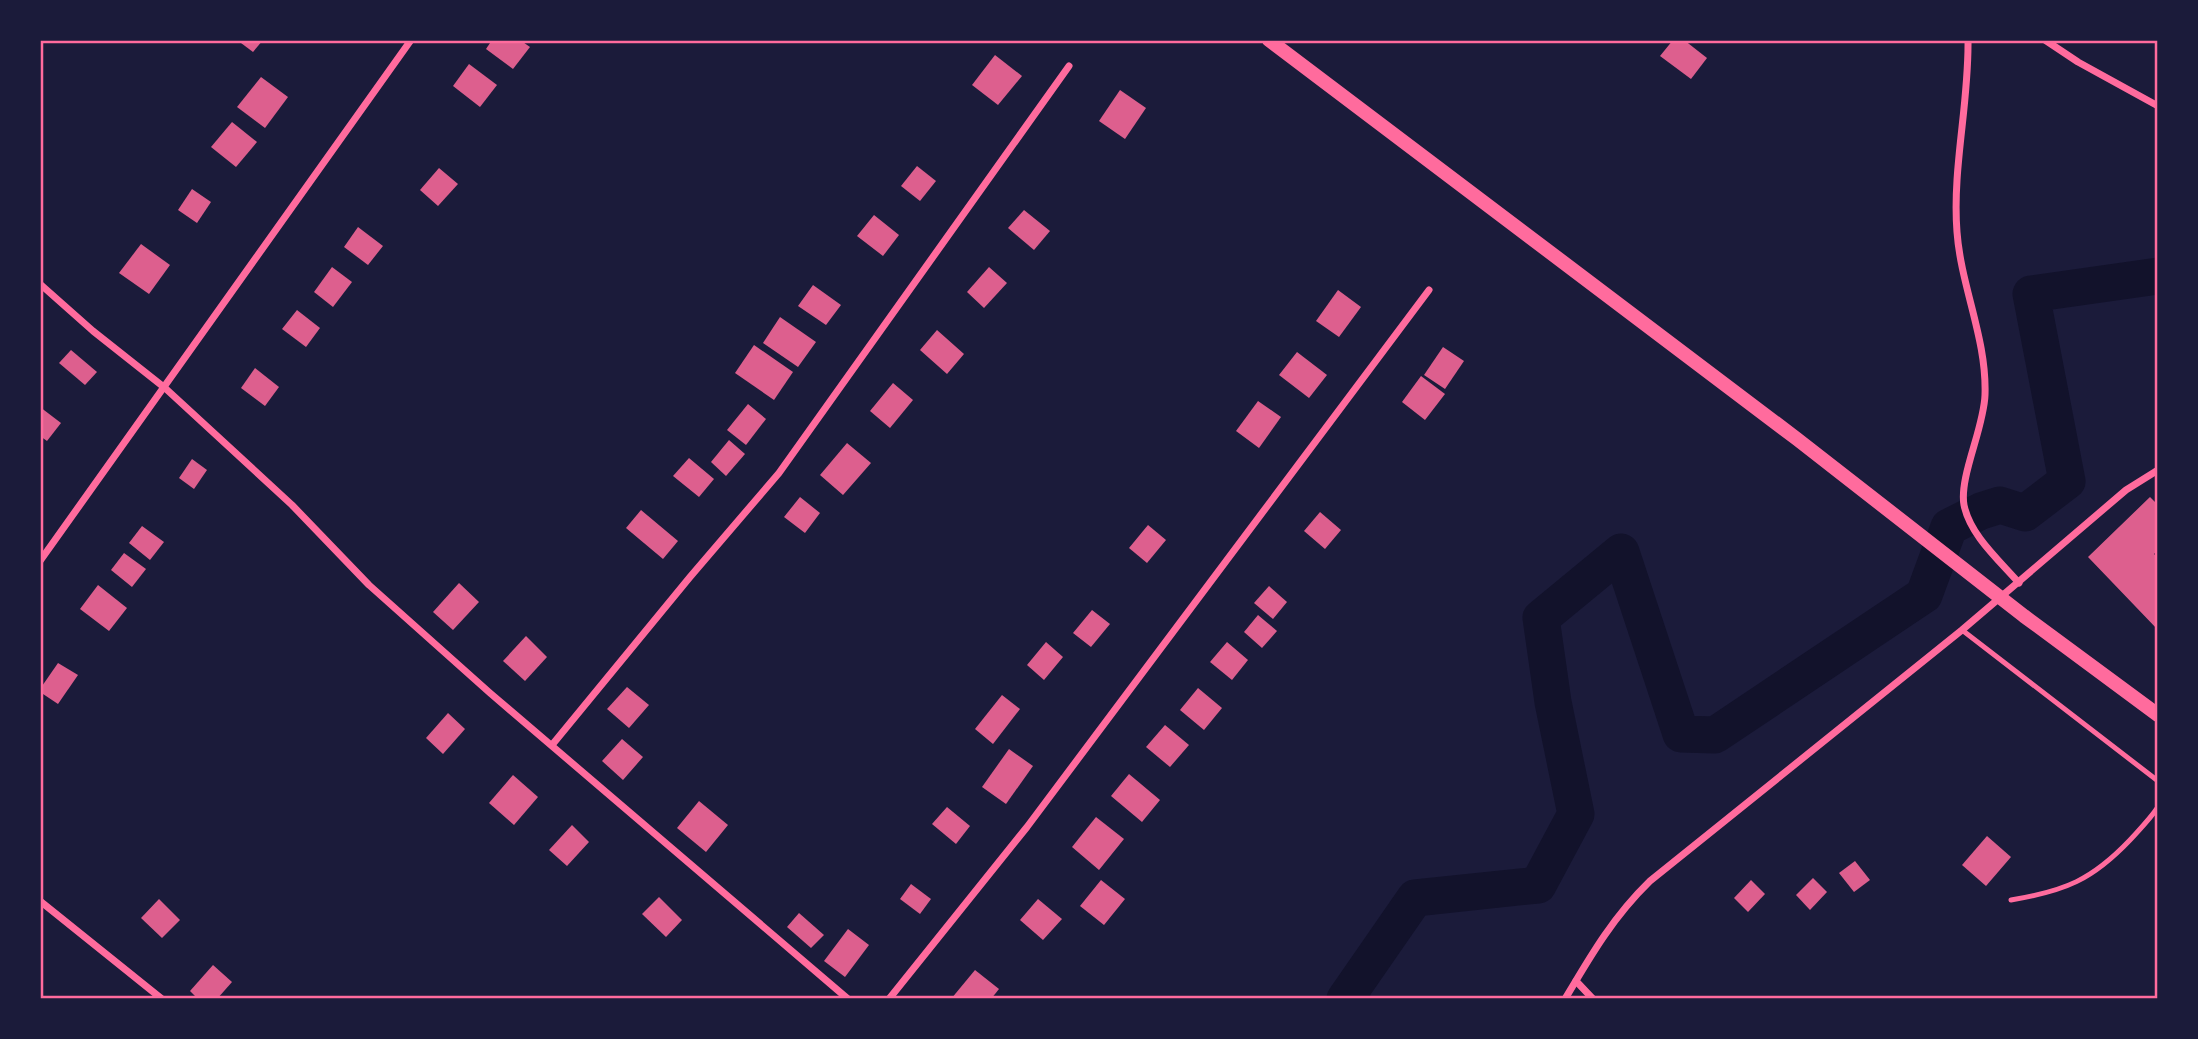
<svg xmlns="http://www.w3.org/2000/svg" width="2198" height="1039" font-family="'Fira Sans',sans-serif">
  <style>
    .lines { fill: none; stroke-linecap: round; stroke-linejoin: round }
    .river { stroke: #12122b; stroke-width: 37 }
    .building { fill: #dd5f8e }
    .service { stroke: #ff6b9d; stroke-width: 5 }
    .minor { stroke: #ff6b9d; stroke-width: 7 }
    .secondary { stroke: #ff6b9d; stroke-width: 14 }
    .neatline { fill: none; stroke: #ff6b9d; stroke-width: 2.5 }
  </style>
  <rect width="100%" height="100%" fill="#1b1b3a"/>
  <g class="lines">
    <!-- river -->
    <polyline class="river" points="1345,999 1415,898 1538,885 1576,814 1553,702 1541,618 1621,552 1681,734 1715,735 1924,595 1949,527 1981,511 2000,505 2025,513 2067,481 2031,294 2158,276"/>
  </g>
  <!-- building -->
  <g class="building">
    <polygon points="237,40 263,40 253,52"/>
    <polygon points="492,40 520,40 530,47 513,69 486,49"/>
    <polygon points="1673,40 1684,40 1707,58 1691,79 1660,56"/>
    <polygon points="995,55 1022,76 998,105 972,85"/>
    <polygon points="469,64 497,85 480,107 453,86"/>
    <polygon points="261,77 288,97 265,128 237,107"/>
    <polygon points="1120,90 1146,108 1125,139 1099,121"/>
    <polygon points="232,122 257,142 236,167 211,147"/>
    <polygon points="917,166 936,181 920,201 901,186"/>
    <polygon points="439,168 458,184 438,206 420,190"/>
    <polygon points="192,189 211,202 197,223 178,210"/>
    <polygon points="1024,210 1050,231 1034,250 1008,228"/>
    <polygon points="874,215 899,235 883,256 857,236"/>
    <polygon points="358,227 383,246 368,265 344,247"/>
    <polygon points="141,244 170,265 149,294 119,273"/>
    <polygon points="332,267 352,282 333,307 314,292"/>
    <polygon points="989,267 1007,283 984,308 967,292"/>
    <polygon points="813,285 841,305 826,325 798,306"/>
    <polygon points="1338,290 1361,307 1339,337 1316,321"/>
    <polygon points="297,310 320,328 306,347 282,329"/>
    <polygon points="780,317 816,342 798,367 763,343"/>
    <polygon points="937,330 964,354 947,374 920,350"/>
    <polygon points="754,345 793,372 774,400 735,373"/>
    <polygon points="1443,347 1464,361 1445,389 1424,375"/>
    <polygon points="71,350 97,372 85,385 59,363"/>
    <polygon points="1297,352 1327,375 1309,398 1279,375"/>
    <polygon points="255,368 279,387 265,406 241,388"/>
    <polygon points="1421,376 1445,394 1425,420 1402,402"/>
    <polygon points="893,383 913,400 890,428 870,411"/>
    <polygon points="1258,401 1281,417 1259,448 1236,431"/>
    <polygon points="748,404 766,419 746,445 727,430"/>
    <polygon points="40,407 61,423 47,441 40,436"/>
    <polygon points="729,440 745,454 726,476 711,462"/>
    <polygon points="847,443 871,463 843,495 820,475"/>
    <polygon points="689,458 714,479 699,497 673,476"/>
    <polygon points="192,459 207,470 194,489 179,478"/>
    <polygon points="800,497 820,513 805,533 784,517"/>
    <polygon points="2150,497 2158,505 2158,550 2154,554 2158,558 2158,630 2088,557"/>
    <polygon points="641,510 678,541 663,559 626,528"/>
    <polygon points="1320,512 1341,530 1325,549 1304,531"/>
    <polygon points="1148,525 1166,540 1147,563 1129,548"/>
    <polygon points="142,526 164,542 150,560 129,543"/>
    <polygon points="124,553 146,569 132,587 111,570"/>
    <polygon points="459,583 479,602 453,630 433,612"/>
    <polygon points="98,585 127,608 109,631 80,609"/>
    <polygon points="1269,586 1287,602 1273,619 1254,603"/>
    <polygon points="1092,610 1110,624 1091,647 1073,633"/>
    <polygon points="1258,615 1277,631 1262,648 1244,632"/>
    <polygon points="526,636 547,657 525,681 503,661"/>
    <polygon points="1046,642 1063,657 1044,680 1027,665"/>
    <polygon points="1227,642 1248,660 1232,680 1210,662"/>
    <polygon points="58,663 78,675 58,704 40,692 40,689"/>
    <polygon points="627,687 649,705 629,728 607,709"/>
    <polygon points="1198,688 1222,708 1204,730 1180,710"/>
    <polygon points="1002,695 1020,709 993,744 975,729"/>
    <polygon points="448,713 465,729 443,754 426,738"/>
    <polygon points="1165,725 1189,745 1170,767 1146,747"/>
    <polygon points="622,739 643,757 623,780 602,761"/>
    <polygon points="1009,749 1033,766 1006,804 982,787"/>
    <polygon points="1129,774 1160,800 1142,822 1111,796"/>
    <polygon points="513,775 538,797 514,825 489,803"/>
    <polygon points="699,801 728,825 706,852 677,828"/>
    <polygon points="947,807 970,826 956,844 932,824"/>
    <polygon points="1096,817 1124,839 1099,870 1072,847"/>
    <polygon points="572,825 589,842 567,866 549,850"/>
    <polygon points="1987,836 2011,857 1986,886 1962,865"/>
    <polygon points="1855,861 1870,880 1854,892 1839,873"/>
    <polygon points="1813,878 1827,892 1810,910 1796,895"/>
    <polygon points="1101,880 1125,899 1104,925 1080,906"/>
    <polygon points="1751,880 1765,894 1748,912 1734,898"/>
    <polygon points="911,884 931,899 920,914 900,899"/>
    <polygon points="659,897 682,920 666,937 642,914"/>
    <polygon points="159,899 180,920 162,938 141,918"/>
    <polygon points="1038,899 1062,919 1043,940 1020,920"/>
    <polygon points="799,913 824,935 811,948 787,927"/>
    <polygon points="848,929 869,945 845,977 824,961"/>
    <polygon points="213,965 232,982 217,999 198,999 190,991"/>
    <polygon points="975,970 999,989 991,999 951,999"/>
  </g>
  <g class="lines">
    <!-- service -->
    <g class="service">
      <polyline points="1962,630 2158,781"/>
      <path d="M2011,900c54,-9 81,-20 119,-60 10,-11 20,-21 28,-33"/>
    </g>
    <!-- minor -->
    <g class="minor">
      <path d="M1968,40c1,64 -16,129 -11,192 4,55 30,107 28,163 -1,33 -26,82 -21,110 6,30 35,55 55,78"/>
      <polyline points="2045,40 2078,62 2158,106"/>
      <polyline points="40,284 93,331 165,388 292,505 369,585 490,693 848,999"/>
      <polyline points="40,561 411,40"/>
      <polyline points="552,745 690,577 779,473 1069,66"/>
      <polyline points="40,901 162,999"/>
      <polyline points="1576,981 1593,999"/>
      <polyline points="889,999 1027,827 1429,290"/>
      <path d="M1565,999c26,-44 48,-82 85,-118l312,-251 164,-140 32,-20"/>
    </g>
    <!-- secondary -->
    <polyline class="secondary" points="1269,40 1797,439 2024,616 2158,715"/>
  </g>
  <!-- border -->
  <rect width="2198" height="1039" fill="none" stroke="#1b1b3a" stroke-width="84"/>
  <rect x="42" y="42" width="2114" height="955" class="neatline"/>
</svg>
